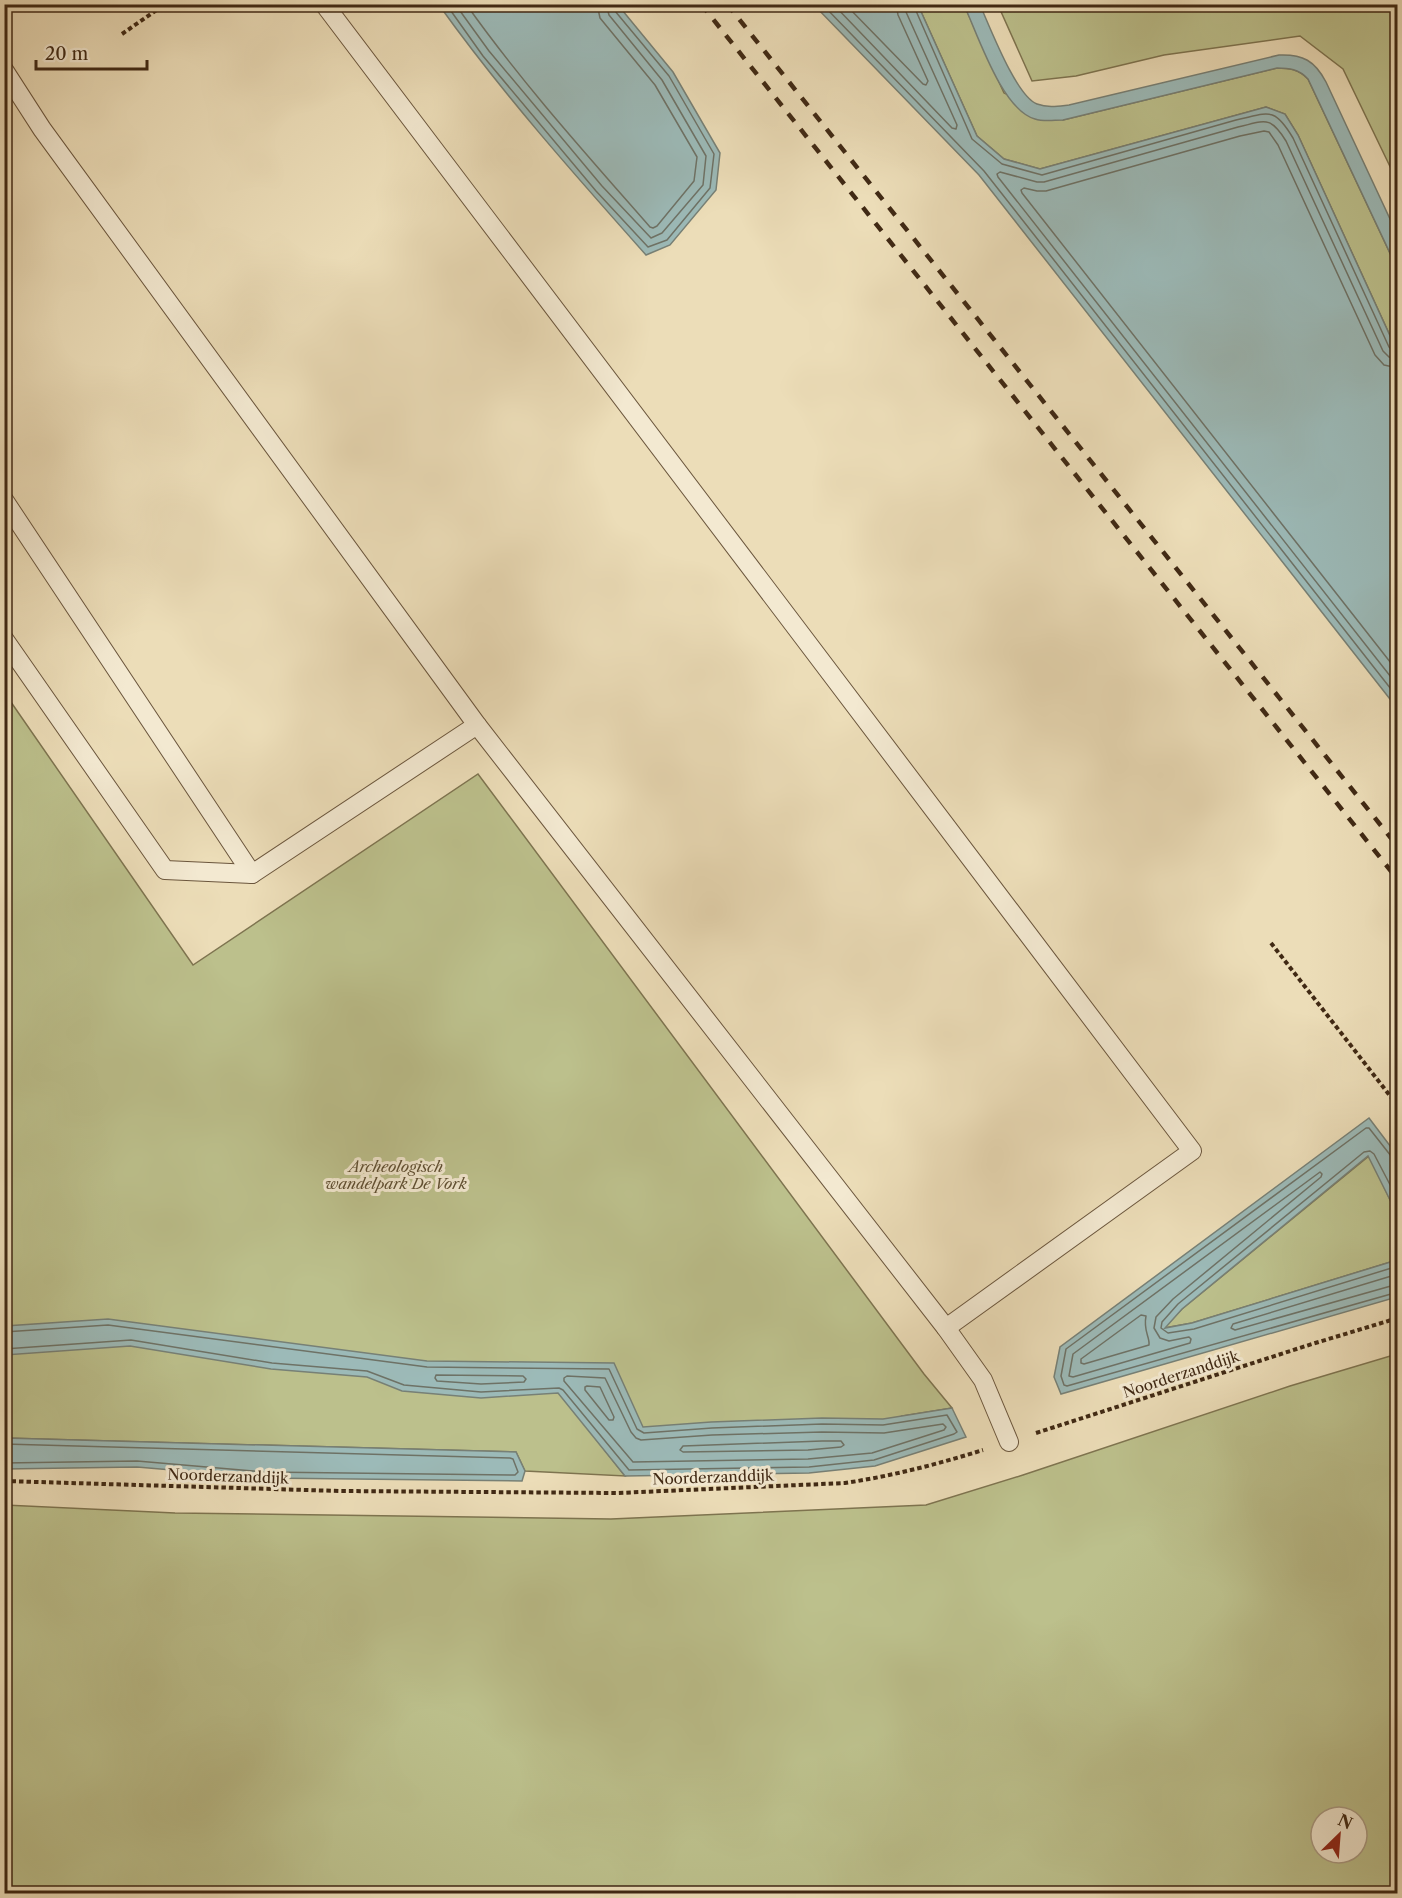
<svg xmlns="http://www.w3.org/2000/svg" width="1402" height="1898" font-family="'Libre Caslon Text',serif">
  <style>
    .green { fill: #bcc08c; stroke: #7e7450; stroke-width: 1.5; fill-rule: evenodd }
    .water { fill: #9cbab8; stroke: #778076; stroke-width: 1.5 }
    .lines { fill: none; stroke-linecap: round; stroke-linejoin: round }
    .shore { stroke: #6e7266; stroke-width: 1.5 }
    .lane-casing { stroke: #6b563d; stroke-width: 20 }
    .path { stroke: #402914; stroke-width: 4; stroke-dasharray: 4.5 3; stroke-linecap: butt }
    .lane { stroke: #f3e9d1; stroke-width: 18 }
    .rail { stroke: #402914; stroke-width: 4.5; stroke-dasharray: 10 10; stroke-linecap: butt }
    .labels { text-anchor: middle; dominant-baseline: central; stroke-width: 6; stroke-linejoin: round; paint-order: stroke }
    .park-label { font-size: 15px; font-style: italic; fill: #5f4f32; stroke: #f3e9d1 }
    .street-label { font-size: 15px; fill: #402914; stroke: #f3e9d1 }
  </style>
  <rect width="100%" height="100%" fill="#ecddb8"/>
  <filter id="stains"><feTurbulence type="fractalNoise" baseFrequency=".00333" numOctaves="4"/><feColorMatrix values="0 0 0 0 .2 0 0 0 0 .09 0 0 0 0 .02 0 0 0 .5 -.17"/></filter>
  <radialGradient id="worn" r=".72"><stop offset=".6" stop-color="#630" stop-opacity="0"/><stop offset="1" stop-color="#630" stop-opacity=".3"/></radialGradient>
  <!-- green -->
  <g class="green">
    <path d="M918,5h46l40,88 59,27 214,-52c12,0 22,1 31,11l89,189v83l-99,-216 -13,-21 -19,-7 -226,62 -36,-10 -27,-23z"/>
    <polygon points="998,5 1397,5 1397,181 1343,69 1300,36 1164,55 1076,76 1032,81"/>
    <polygon points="4,692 193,965 478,774 924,1374 952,1408 902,1416 913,1432 600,1444 625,1476 525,1471 516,1452 5,1438"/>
    <polygon points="1369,1156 1397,1214 1397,1260 1192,1323 1164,1328 1182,1309"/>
    <path d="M1397,1354v539h-1392v-388l170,8 436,6 315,-14 97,-30 267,-89zM1321,1817h36v36h-36z"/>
  </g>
  <!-- water -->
  <g class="water">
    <path d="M439,5h179l55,67 47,81 -4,37 -46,55 -24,10c-72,-81 -144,-162 -207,-250z"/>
    <polygon points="814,5 918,5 977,136 1004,159 1040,169 1266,107 1285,114 1298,135 1397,351 1397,708 979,175"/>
    <path d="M964,5h16c10,22 36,91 57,99 11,4 22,2 32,1l210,-50c24,-1 36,6 47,27l71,152v34l-89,-189c-9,-10 -19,-11 -31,-11l-214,52c-9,0 -19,2 -28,-1 -33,-9 -57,-84 -71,-114z"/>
    <polygon points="1369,1118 1397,1155 1397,1214 1368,1156 1182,1309 1165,1328 1192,1323 1397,1260 1397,1297 1061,1394 1054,1377 1060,1347"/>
    <polygon points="108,1319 427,1361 614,1363 643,1427 711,1422 822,1418 883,1419 952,1408 966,1437 875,1466 809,1473 625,1476 558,1393 481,1398 402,1391 367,1377 271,1369 130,1346 5,1355 5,1326"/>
    <polygon points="5,1438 516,1452 525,1471 522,1481 264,1478 137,1467 5,1469"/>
  </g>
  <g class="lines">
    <!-- shore -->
    <g class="shore">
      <polyline points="446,4 483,56 596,191 648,247 667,240 710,188 714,154 669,76 615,11 613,4"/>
      <polyline points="455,4 489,51 602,186 651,238 662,233 703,185 706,156 662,80 609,15 606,4"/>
      <path d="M466,4c56,79 121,151 184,223l3,1 4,-2 37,-45 3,-24 -42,-72 -55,-67 -3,-14"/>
      <polyline points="822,4 984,171 1398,698"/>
      <polyline points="833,4 952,128 956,129 957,125 906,12 905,4"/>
      <polyline points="845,4 923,84 926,85 928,81 898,15 896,4"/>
      <path d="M913,4l59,135 30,25 40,11 194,-55c33,-7 38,-14 57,18l96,209 4,4h5"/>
      <path d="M1398,359l-9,-2 -6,-6 -97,-210c-16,-26 -21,-20 -48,-14l-194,55h-7l-37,-10 -3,2 1,3 400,509"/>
      <polyline points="1398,368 1384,365 1375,355 1278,145 1269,132 1264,131 1240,136 1046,191 1037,191 1024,188 1021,190 1022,193 1398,672"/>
      <polyline points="1398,1158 1391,1156 1369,1128 1366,1128 1066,1349 1061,1376 1064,1385 1067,1386 1398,1292"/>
      <polygon points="1320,1172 1322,1174 1321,1177 1173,1299 1156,1317 1154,1328 1160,1338 1169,1341 1189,1337 1191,1339 1190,1343 1073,1377 1069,1376 1073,1354"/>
      <polyline points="1398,1200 1374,1154 1370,1151 1364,1152 1178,1304 1162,1322 1161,1328 1168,1333 1194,1329 1398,1266"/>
      <polyline points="1398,1274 1233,1324 1231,1328 1235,1330 1398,1284"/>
      <path d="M1141,1315l5,1c-3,15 4,21 3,29l-65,19 -3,-1v-4z"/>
      <polyline points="4,1332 108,1325 427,1367 609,1369 637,1429 644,1433 712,1428 822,1424 883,1425 947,1415 957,1432 954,1434 874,1460 809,1467 629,1470 563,1390 559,1388 481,1392 404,1385 367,1371 272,1363 131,1340 4,1349"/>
      <polygon points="436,1375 523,1376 526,1379 524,1382 481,1384 437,1381 435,1378"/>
      <polygon points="567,1376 605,1378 631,1432 636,1438 641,1440 712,1435 822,1432 884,1433 943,1424 946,1427 944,1430 872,1453 808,1459 633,1462 564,1381 564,1378"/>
      <polygon points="587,1386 600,1387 614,1417 613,1420 609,1420 585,1390 585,1387"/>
      <polygon points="822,1441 841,1441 844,1445 841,1447 808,1450 683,1452 680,1450 683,1446"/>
      <polyline points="4,1444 510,1458 513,1459 518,1472 515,1475 264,1472 137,1461 4,1463"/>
    </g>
    <!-- lane casing -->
    <g class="lane-casing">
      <g id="lane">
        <polyline points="324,4 1192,1151 946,1328"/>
        <polyline points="4,70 42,129 477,725 946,1328 983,1380 1009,1442"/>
        <polyline points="4,500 252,874"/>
        <polyline points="4,639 165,870 252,874 477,725"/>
      </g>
    </g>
    <!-- path -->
    <g class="path">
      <polyline points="122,34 161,7"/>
      <polyline points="1271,943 1398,1106"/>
      <polyline points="1036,1433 1312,1344 1398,1318"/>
      <path d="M4,1481l335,10 279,2 227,-10c47,-7 93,-19 138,-33"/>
    </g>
    <!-- lane -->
    <use href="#lane" class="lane"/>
    <!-- rail -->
    <g class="rail">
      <polyline points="701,4 1398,880"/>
      <polyline points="727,4 1398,847"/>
    </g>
  </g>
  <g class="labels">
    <!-- park labels -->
    <g class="park-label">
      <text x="396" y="1166">Archeologisch<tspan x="396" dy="17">wandelpark De Vork</tspan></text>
    </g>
    <!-- street labels -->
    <g class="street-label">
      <text transform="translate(1181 1374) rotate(-18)">Noorderzanddijk</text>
      <text transform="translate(228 1476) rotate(2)">Noorderzanddijk</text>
      <text transform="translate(713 1477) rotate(-2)">Noorderzanddijk</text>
    </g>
  </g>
  <!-- margin -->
  <rect width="1402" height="1898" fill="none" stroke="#ecddb8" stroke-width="24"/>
  <rect x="6" y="6" width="1390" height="1886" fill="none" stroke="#402914" stroke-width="3"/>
  <rect x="12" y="12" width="1378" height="1874" fill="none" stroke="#402914" stroke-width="1.5"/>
  <!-- north arrow -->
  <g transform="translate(1339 1835) rotate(25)"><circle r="28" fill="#f3e9d1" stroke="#ab9c85" stroke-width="1.5"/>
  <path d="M0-4.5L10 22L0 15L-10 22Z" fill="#8f2418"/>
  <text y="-9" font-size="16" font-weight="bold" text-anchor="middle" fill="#402914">N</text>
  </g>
  <!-- scale -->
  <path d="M36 60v9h111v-9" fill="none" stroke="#402914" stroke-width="3"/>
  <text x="45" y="60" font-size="18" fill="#402914" stroke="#f3e9d1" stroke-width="4.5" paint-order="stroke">20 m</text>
  <rect width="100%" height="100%" filter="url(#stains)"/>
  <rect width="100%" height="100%" fill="url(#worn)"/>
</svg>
